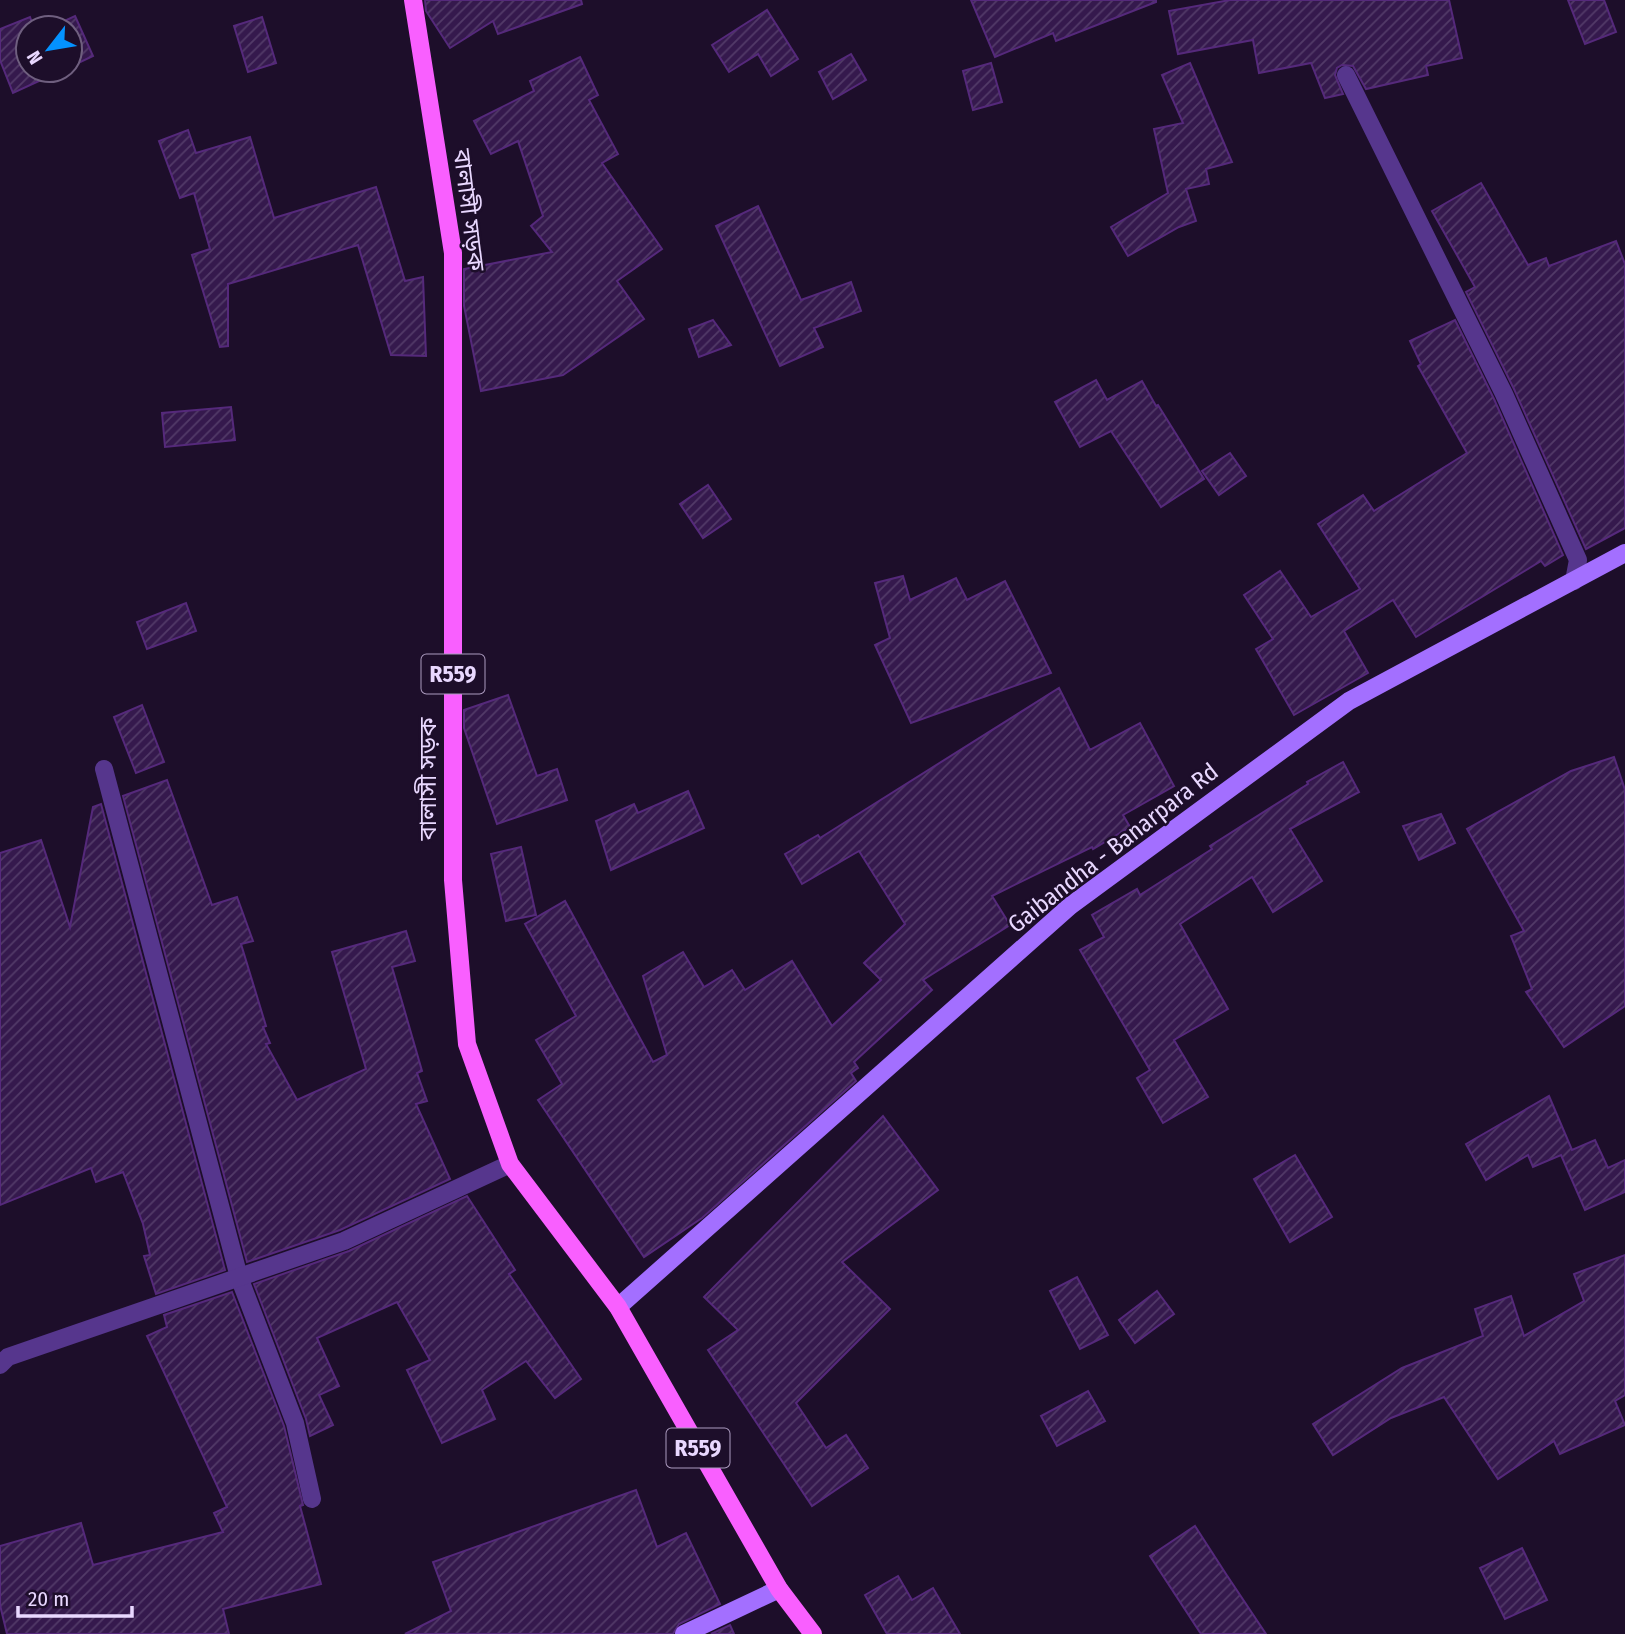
<svg xmlns="http://www.w3.org/2000/svg" width="1625" height="1634" font-family="'Fira Sans Condensed','Noto Sans Bengali',sans-serif">
  <style>
    .building { fill: url(#building-hatch); stroke: #55297b; stroke-width: 2 }
    .lines { fill: none; stroke-linecap: round; stroke-linejoin: round }
    .minor { stroke: #56368d; stroke-width: 18 }
    .tertiary { stroke: #56368d; stroke-width: 18 }
    .secondary { stroke: #a36fff; stroke-width: 18 }
    .primary { stroke: #f95fff; stroke-width: 18 }
    .labels { text-anchor: middle; dominant-baseline: central; stroke-width: 5; stroke-linejoin: round; paint-order: stroke }
    .shield { fill: #1d0e2a; stroke: #ac9bbf; stroke-width: 2 }
    .shield-label { font-size: 23px; font-weight: bold; fill: #e9d8ff }
    .street-label { font-size: 24px; fill: #e9d8ff; stroke: #1d0e2a }
  </style>
  <defs>
    <pattern id="building-hatch" width="6" height="6" patternUnits="userSpaceOnUse" patternTransform="scale(1.75)"><rect width="6" height="6" fill="#35194d"/><path d="M-1 1l2-2M0 6l6-6M5 7l2-2" fill="none" stroke="#523a68"/></pattern>
  </defs>
  <rect width="100%" height="100%" fill="#1d0e2a"/>
  <!-- building -->
  <g class="building">
    <polygon points="425,0 581,0 582,4 498,34 493,21 450,48 426,11"/>
    <polygon points="971,0 1156,0 1156,2 1056,41 1053,33 995,57"/>
    <polygon points="1230,0 1449,0 1462,58 1426,66 1428,75 1366,89 1353,66 1342,65 1337,68 1335,75 1343,94 1325,98 1311,63 1259,73 1253,40 1178,54 1169,11"/>
    <polygon points="1568,0 1604,0 1616,32 1585,44"/>
    <polygon points="767,10 798,59 771,76 758,54 729,72 712,45"/>
    <polygon points="75,16 93,56 70,67 70,28 49,28"/>
    <polygon points="30,17 34,28 28,28 28,70 63,70 13,93 0,60 0,29"/>
    <polygon points="262,17 276,63 248,72 234,26"/>
    <polygon points="851,54 866,80 833,99 819,72"/>
    <polygon points="580,57 598,95 589,100 618,154 602,163 662,249 617,281 644,319 563,375 481,391 464,306 464,269 552,252 531,226 543,216 518,141 491,154 474,121 534,91 530,81"/>
    <polygon points="991,63 1002,102 973,110 963,71"/>
    <polygon points="1190,63 1232,162 1206,169 1209,184 1186,189 1196,221 1179,227 1128,256 1111,227 1168,193 1154,129 1183,123 1162,75"/>
    <polygon points="188,130 196,153 250,137 274,218 376,187 405,281 423,277 426,356 391,355 358,245 228,284 228,346 220,347 192,255 210,249 194,193 180,198 159,141"/>
    <polygon points="1481,183 1528,265 1546,258 1549,266 1616,241 1625,264 1625,528 1586,549 1514,389 1466,292 1475,287 1432,211"/>
    <polygon points="758,206 801,300 851,282 861,311 814,328 823,347 780,366 716,226"/>
    <polygon points="713,320 731,345 699,357 689,329"/>
    <polygon points="1455,320 1494,399 1563,555 1545,566 1541,561 1416,637 1393,600 1344,631 1368,673 1294,715 1256,649 1273,639 1244,595 1280,571 1311,617 1360,589 1318,524 1363,495 1374,511 1467,453 1418,366 1421,364 1410,341"/>
    <polygon points="1096,380 1107,400 1142,381 1156,406 1158,405 1204,479 1161,507 1111,431 1080,447 1055,402"/>
    <polygon points="231,407 235,440 165,447 162,413"/>
    <polygon points="1230,453 1246,476 1219,495 1202,471"/>
    <polygon points="708,485 731,519 703,538 680,504"/>
    <polygon points="903,576 910,600 956,578 967,600 1005,581 1051,673 911,723 875,645 890,638 875,583"/>
    <polygon points="186,603 196,631 147,649 137,622"/>
    <polygon points="1059,688 1090,750 1140,723 1174,786 1123,815 1130,827 1093,849 1092,847 992,896 1010,925 923,980 932,990 854,1062 858,1068 851,1073 856,1081 702,1218 644,1257 538,1100 562,1084 536,1040 576,1016 525,924 565,901 653,1062 667,1055 643,976 683,952 704,987 732,970 745,990 792,961 832,1026 881,980 864,963 905,924 859,851 802,884 785,854 818,835 820,838"/>
    <polygon points="508,695 537,776 557,769 567,800 497,824 464,728 464,710"/>
    <polygon points="142,705 164,762 136,773 114,717"/>
    <polygon points="1614,757 1625,790 1625,1006 1564,1047 1526,992 1532,989 1511,936 1524,931 1467,829 1571,771"/>
    <polygon points="1343,762 1359,792 1290,829 1322,881 1273,912 1252,877 1180,924 1228,1009 1174,1040 1208,1097 1163,1123 1137,1078 1150,1070 1080,950 1104,937 1092,915 1137,889 1140,895 1212,849 1210,846 1308,784 1307,782"/>
    <polygon points="167,780 212,905 237,897 253,941 241,944 266,1026 263,1027 270,1043 266,1044 297,1100 366,1069 332,952 406,931 415,961 392,967 422,1071 417,1073 427,1101 416,1104 450,1179 340,1230 247,1262 123,796"/>
    <polygon points="688,791 704,828 611,870 596,821 634,804 638,813"/>
    <polygon points="101,804 225,1270 156,1294 144,1256 150,1255 143,1224 123,1172 96,1182 91,1168 0,1205 0,853 41,840 70,927 93,807"/>
    <polygon points="1441,814 1455,843 1419,860 1403,826"/>
    <polygon points="521,847 536,915 506,921 491,854"/>
    <polygon points="1549,1096 1572,1150 1595,1140 1608,1168 1625,1160 1625,1192 1585,1210 1561,1155 1533,1167 1528,1155 1486,1180 1466,1144"/>
    <polygon points="883,1116 938,1190 842,1262 890,1309 796,1403 826,1448 846,1435 868,1468 812,1506 708,1350 738,1330 704,1297"/>
    <polygon points="1295,1155 1332,1217 1290,1242 1254,1179"/>
    <polygon points="467,1196 515,1270 509,1274 581,1379 555,1398 526,1361 482,1390 495,1419 442,1443 407,1370 430,1360 397,1302 317,1338 339,1386 319,1395 333,1425 310,1436 306,1419 254,1284 349,1251"/>
    <polygon points="1625,1255 1625,1395 1615,1401 1625,1425 1560,1454 1554,1441 1498,1479 1444,1397 1391,1418 1333,1455 1313,1424 1402,1368 1483,1336 1475,1309 1511,1296 1524,1336 1584,1301 1574,1274"/>
    <polygon points="1077,1277 1108,1335 1080,1349 1050,1291"/>
    <polygon points="1157,1291 1174,1314 1135,1343 1119,1320"/>
    <polygon points="232,1292 284,1426 303,1505 300,1506 321,1584 223,1609 229,1634 7,1634 0,1605 0,1546 81,1523 93,1565 223,1532 214,1513 227,1507 147,1336 167,1327 164,1315"/>
    <polygon points="1088,1391 1105,1421 1057,1446 1041,1416"/>
    <polygon points="636,1490 657,1547 686,1533 720,1604 679,1624 673,1634 405,1634 451,1611 433,1562"/>
    <polygon points="1195,1526 1226,1574 1266,1634 1201,1634 1150,1556"/>
    <polygon points="1522,1548 1547,1600 1505,1619 1480,1568"/>
    <polygon points="898,1576 912,1600 933,1588 960,1634 887,1634 865,1595"/>
    <polygon points="730,1625 734,1634 711,1634"/>
  </g>
  <g class="lines">
    <!-- minor -->
    <g class="minor">
      <polyline points="1346,75 1504,394 1578,560 1574,581"/>
      <polyline points="104,769 239,1277 295,1423 312,1499"/>
    </g>
    <!-- tertiary -->
    <polyline class="tertiary" points="0,1365 8,1357 344,1241 510,1164"/>
    <!-- secondary -->
    <g class="secondary">
      <polyline points="618,1307 1070,906 1349,701 1625,553"/>
      <polyline points="684,1634 779,1589"/>
    </g>
    <!-- primary -->
    <polyline class="primary" points="413,0 453,253 453,880 467,1044 510,1164 618,1307 779,1589 813,1634"/>
  </g>
  <g class="labels">
    <!-- shield labels -->
    <g class="shield">
      <rect x="421.5" y="654.5" width="63" height="39" rx="5"/>
      <rect x="666.5" y="1428.5" width="63" height="39" rx="5"/>
    </g>
    <g class="shield-label">
      <text x="453" y="674">R559</text>
      <text x="698" y="1448">R559</text>
    </g>
    <!-- street labels -->
    <g class="street-label">
      <text transform="translate(469 210) rotate(83)">বালাসী সড়ক</text>
      <text transform="translate(428 779) rotate(-90)">বালাসী সড়ক</text>
      <text transform="translate(1113 848) rotate(-38)">Gaibandha - Banarpara Rd</text>
    </g>
  </g>
  <!-- north arrow -->
  <g transform="translate(49 49) rotate(239)"><circle r="33" fill="#1d0e2a" stroke="#6f5f7f" stroke-width="2"/>
  <path d="M0-5L12 26L0 18L-12 26Z" fill="#0492ff"/>
  <text y="-10" font-size="19" font-weight="bold" text-anchor="middle" fill="#e9d8ff">N</text>
  </g>
  <!-- scale -->
  <path d="M18 1606v10h114v-10" fill="none" stroke="#e9d8ff" stroke-width="3.5"/>
  <text x="28" y="1606" font-size="21" fill="#e9d8ff" stroke="#1d0e2a" stroke-width="5" paint-order="stroke">20 m</text>
</svg>
